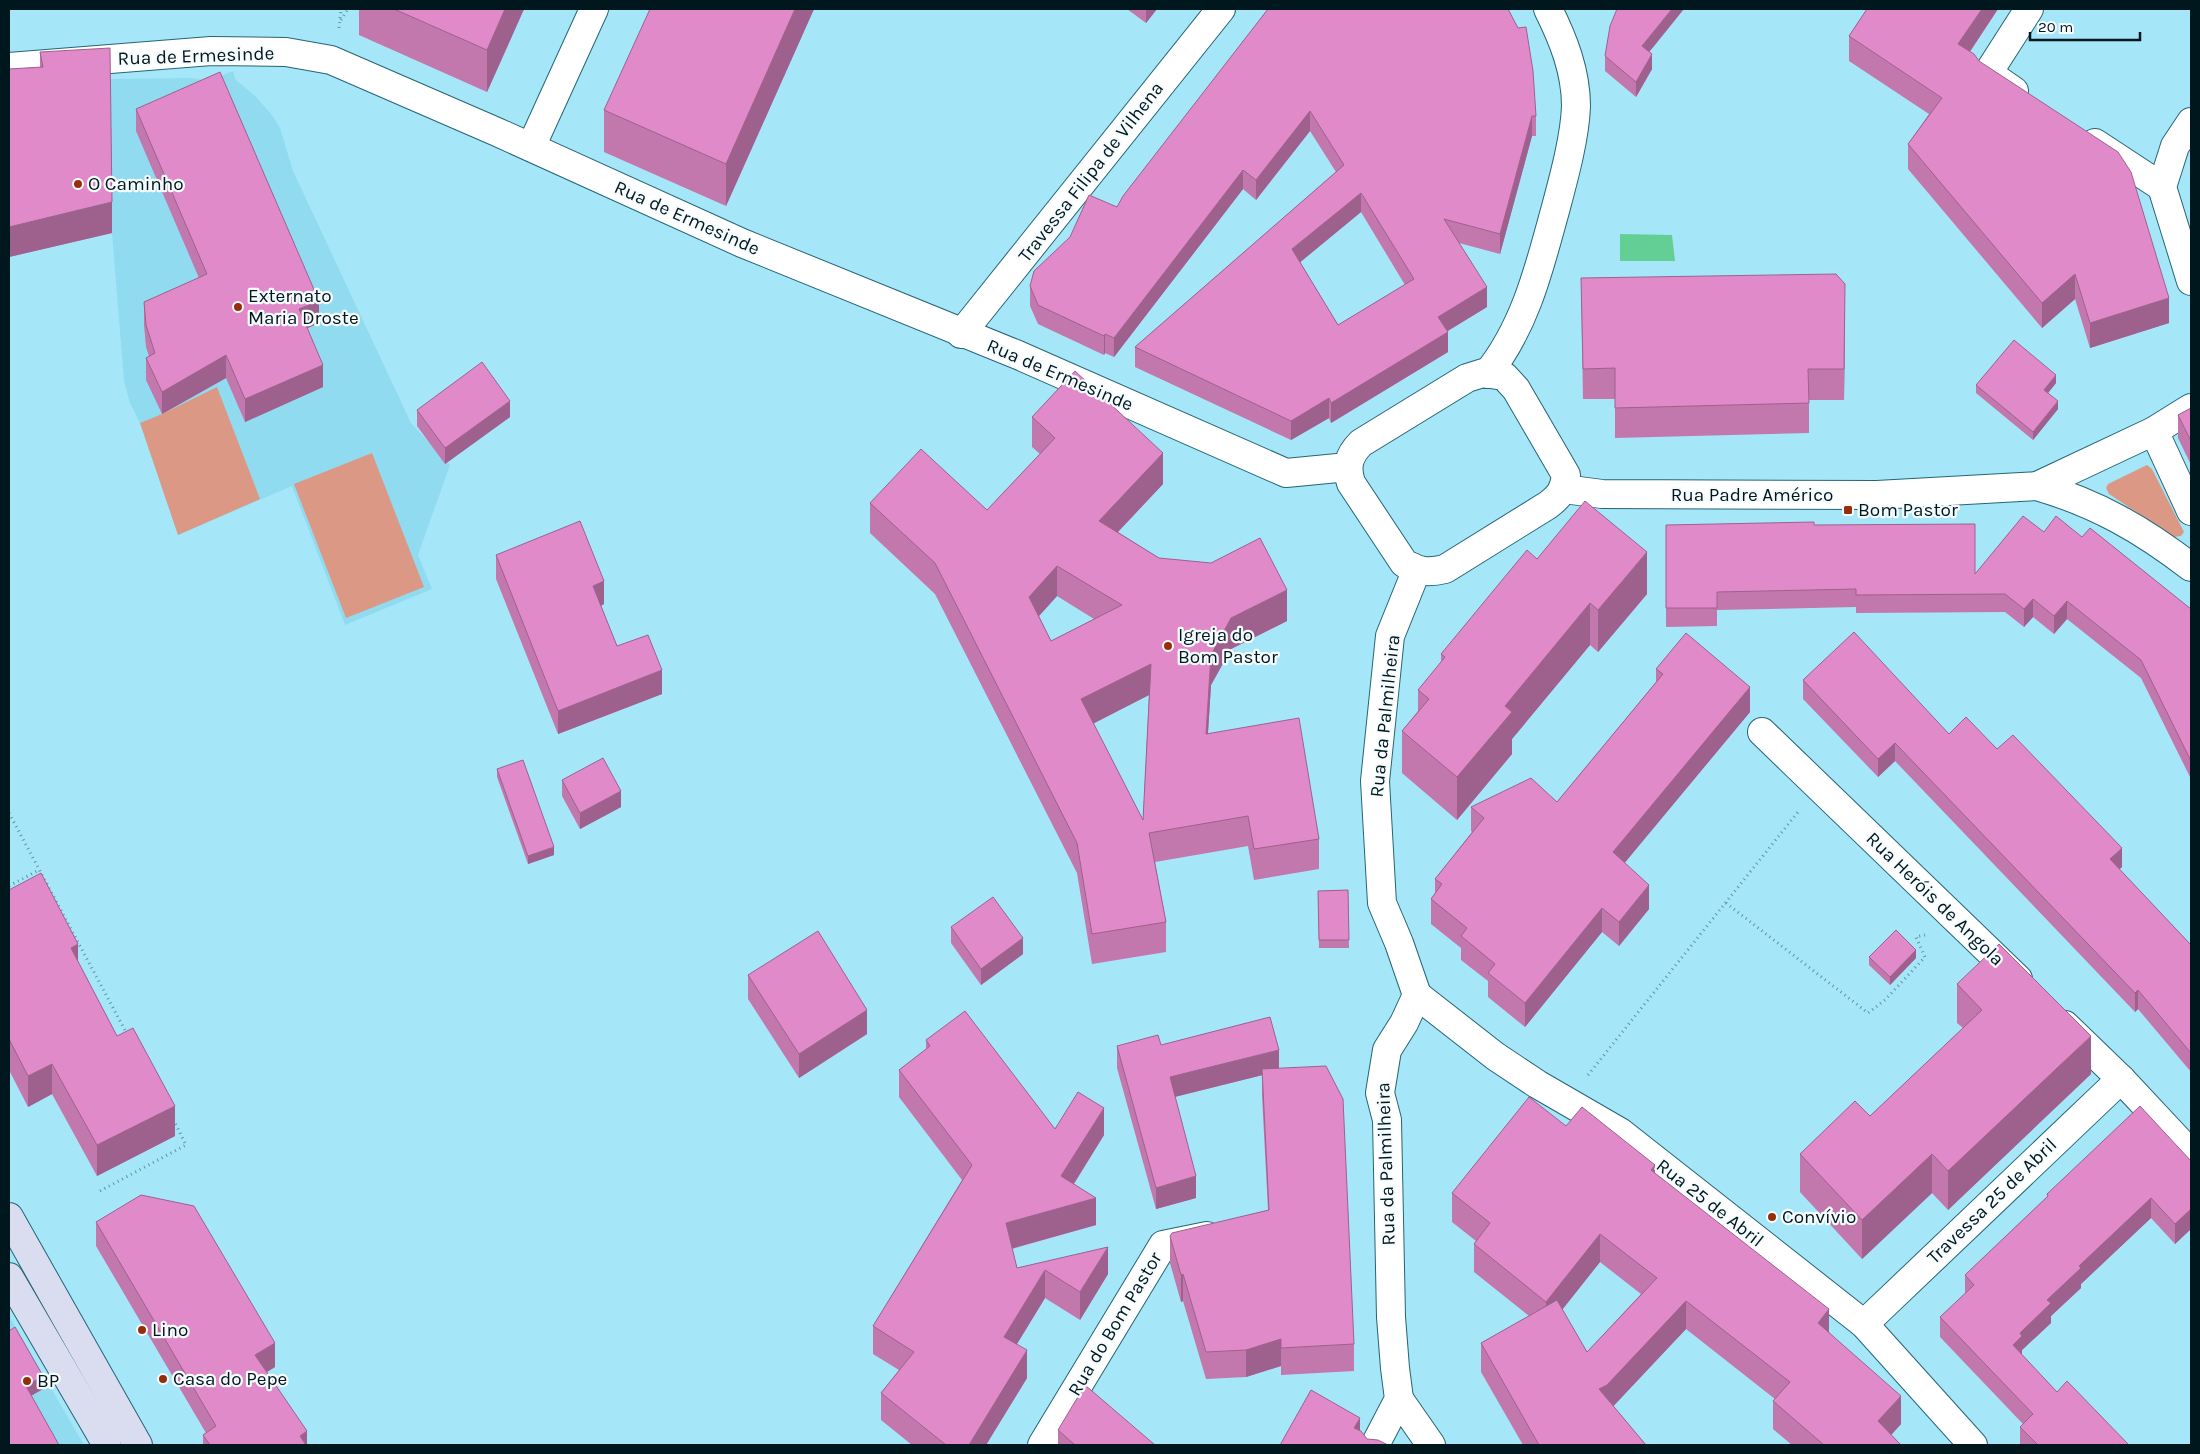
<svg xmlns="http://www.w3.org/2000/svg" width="2200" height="1454" font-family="Karla,sans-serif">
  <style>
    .built { fill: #90dbf0 }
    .green { fill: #db9985 }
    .water { fill: #63cf94 }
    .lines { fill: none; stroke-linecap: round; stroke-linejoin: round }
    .street-casing { stroke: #246576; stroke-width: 30 }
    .secondary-casing { stroke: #246576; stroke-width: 30 }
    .path { stroke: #6292a1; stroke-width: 3; stroke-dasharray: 1 4; stroke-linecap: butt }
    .street { stroke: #fff; stroke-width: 28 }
    .secondary { stroke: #daddef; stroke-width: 28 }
    .wall { fill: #c277ad; fill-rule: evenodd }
    .shaded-wall { fill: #9e618d }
    .building { fill: #e18ac9; stroke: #9e618d; fill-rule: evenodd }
    .poi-dot { fill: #952f09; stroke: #f6fcfe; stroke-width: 2 }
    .labels { text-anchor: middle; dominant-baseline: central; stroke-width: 4.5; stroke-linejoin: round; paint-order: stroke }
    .street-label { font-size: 19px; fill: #00171e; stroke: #f6fcfe }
    .poi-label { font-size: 19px; fill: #00171e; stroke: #f6fcfe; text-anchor: start }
  </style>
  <rect width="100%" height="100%" fill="#a5e6f9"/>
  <!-- built -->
  <g class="built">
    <polygon points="233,71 235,79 255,96 272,115 280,128 293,171 411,423 450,465 418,555 432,589 345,625 292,486 178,535 140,423 130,403 124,381 112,233 110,79 192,78 209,81"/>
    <polygon points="9,1316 84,1445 9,1445"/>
  </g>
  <!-- green -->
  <g class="green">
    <polygon points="217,387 260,499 178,535 140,423 162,414"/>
    <polygon points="372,453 424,587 346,618 294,484"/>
    <polygon points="2147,465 2152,469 2184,532 2181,536 2174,537 2109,494 2106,488 2108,484"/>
  </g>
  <!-- water -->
  <polygon class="water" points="1620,234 1672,235 1675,261 1620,261"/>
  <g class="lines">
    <!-- street casing -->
    <g class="street-casing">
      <g id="street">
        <polyline points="9,67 211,51 286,52 331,60 497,132 742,243 1018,355 1286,473 1348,467"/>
        <polyline points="2014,91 1988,73 2029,9"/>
        <polyline points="2191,122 2175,146 2162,187 2191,281"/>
        <polyline points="2095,143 2162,187"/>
        <polyline points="531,147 594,9"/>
        <polyline points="961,334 1221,9"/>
        <path d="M1483,373l21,3 12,13 50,86c-2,15 -6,21 -18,30l-103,64c-17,4 -26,3 -41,-6l-53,-80c-5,-16 -3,-27 10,-40l106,-65z"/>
        <path d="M1487,374c39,-48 53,-109 69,-167 8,-30 19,-70 20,-101 0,-35 -13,-67 -28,-97"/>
        <polyline points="2154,431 2191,511"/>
        <path d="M2037,486c61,18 104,43 154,81"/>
        <polyline points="1564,489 1602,494 1877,495 2037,486 2154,431 2191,408"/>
        <polyline points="1762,732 2018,979"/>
        <polyline points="1417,995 1495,1056 1537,1084 1620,1132 1864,1324 1973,1445"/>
        <polyline points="2065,1025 2121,1079 2191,1154"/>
        <polyline points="1864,1324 2121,1079"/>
        <polyline points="1399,1399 1431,1445"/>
        <polyline points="1042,1445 1163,1245 1207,1236"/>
        <polyline points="1375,1445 1399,1399 1395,1368 1391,1317 1387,1120 1380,1093 1387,1050 1404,1023 1417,995 1399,943 1382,903 1375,781 1390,636 1413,579 1412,567"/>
      </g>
    </g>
    <!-- secondary casing -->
    <g class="secondary-casing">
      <g id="secondary">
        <polyline points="9,1217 138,1445"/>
        <polyline points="9,1277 107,1445"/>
      </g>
    </g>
    <!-- path -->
    <g class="path">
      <polyline points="341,20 348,9"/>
      <polyline points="339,28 341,9"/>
      <polyline points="9,813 127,1034"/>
      <polyline points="9,886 39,870"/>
      <polyline points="1726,903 1868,1013 1885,1000 1925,957 1916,937 1925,935"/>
      <polyline points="1588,1075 1798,812"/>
      <polyline points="100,1191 186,1145 174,1121"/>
    </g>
    <!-- street -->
    <use href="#street" class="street"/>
    <!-- secondary -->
    <use href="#secondary" class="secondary"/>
  </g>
  <!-- wall -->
  <g class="wall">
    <polygon points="359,9 524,9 487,92 359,35"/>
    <polygon points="814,9 726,206 604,152 604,110"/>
    <polygon points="1127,9 1157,9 1146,23"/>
    <path d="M1268,9l268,107v20h-4l-32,118 -41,-11 28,64 -40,24 1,21 -117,71 -2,-5 -38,22 -156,-73v-20l201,-175 -26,-41 -54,69 -13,-11 -129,168 -9,-4 -1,2 -66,-31 -8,-18v-20l87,-79zM1361,212l44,73 -67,40 -38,-63z"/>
    <polygon points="1867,9 1998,9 1970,52 2169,323 2090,348 2075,299 2042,328 1908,169 1908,144 1929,114 1849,61 1849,36"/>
    <polygon points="40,52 112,233 9,257 9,69 40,67"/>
    <polygon points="1649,52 1652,69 1636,97 1605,71 1605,56"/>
    <polygon points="136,109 319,323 307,328 323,387 245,422 226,378 162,414 146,380 146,358 149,356 146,347 144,325 144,302 199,278 136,131"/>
    <polygon points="1581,278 1845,314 1844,400 1809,400 1809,433 1615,438 1615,399 1583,399"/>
    <polygon points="2056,383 2048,393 2058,409 2033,440 1976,393 1976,385"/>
    <polygon points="2191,408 2191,465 2178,438 2178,415"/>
    <polygon points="417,410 510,417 445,464 417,426"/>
    <path d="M1032,417l131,67 -45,48 41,26 128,63 -56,28 -20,36 -3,48 111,106v30l-65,11 -6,-34 -93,16 11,60v30l-74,12 -15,-91 -142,-279 -65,-61v-30l117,7 53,-56 -8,-7zM1057,596l37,23 -43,22 -12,-25zM1149,695l-6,125 -50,-97z"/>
    <polygon points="1666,525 1814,525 1975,574 2044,532 2082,537 2191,609 2191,779 2141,678 2067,619 2054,634 2033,617 2024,627 2005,612 1856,613 1856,607 1717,610 1717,626 1666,627"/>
    <polygon points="496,555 604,604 601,606 617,646 662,694 558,734 496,579"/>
    <polygon points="1537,559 1647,594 1598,652 1590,645 1512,739 1512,754 1457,820 1402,773 1402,731 1418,711 1418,690 1441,663 1441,654"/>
    <polygon points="1656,669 1750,712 1624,863 1649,909 1619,946 1602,932 1525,1027 1488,997 1488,981 1461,960 1461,948 1431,924 1431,899 1435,893 1435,879 1472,832 1471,831 1471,807 1557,802 1656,682"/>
    <polygon points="1803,680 1949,734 1997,749 2122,867 2119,869 2191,945 2191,1072 2138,1009 2135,1012 1895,761 1878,777 1803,699"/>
    <polygon points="497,769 554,855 528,864 497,777"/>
    <polygon points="562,780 621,807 580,829 562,796"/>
    <polygon points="9,890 78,962 117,1036 175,1136 97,1176 52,1094 28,1107 9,1070"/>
    <polygon points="1348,890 1349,948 1319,948 1318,891"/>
    <polygon points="951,927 1023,954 981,985 951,943"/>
    <polygon points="1869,957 1916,958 1890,985 1869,965"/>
    <polygon points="748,975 867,1034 799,1078 748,999"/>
    <polygon points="1957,984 2091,1074 1948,1210 1932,1193 1862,1259 1800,1192 1800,1154 1870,1116 1963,1028 1957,1023"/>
    <polygon points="926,1040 1055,1129 1104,1135 1074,1184 1096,1225 1012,1249 1017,1268 1108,1274 1080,1320 1045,1298 1017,1344 1027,1378 986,1445 912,1445 881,1420 881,1393 899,1370 873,1354 873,1326 962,1180 899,1097 899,1070 926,1049"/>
    <polygon points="1161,1045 1279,1069 1354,1344 1354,1371 1281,1375 1281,1366 1246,1377 1206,1379 1183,1301 1181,1302 1170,1263 1170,1236 1268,1210 1262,1096 1262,1075 1175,1097 1196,1198 1156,1209 1117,1068 1117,1046"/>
    <path d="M1566,1126l89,47 174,159 72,92 -10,11 10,10h-109l-19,-16v-28l2,-2 -89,-70 -73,77 33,39h-123l-42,-73v-29l48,-27 -55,-44v-28l2,-3 -24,-19v-29zM1600,1262l41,32 -54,58 -25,-42z"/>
    <polygon points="2191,1161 2191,1229 2175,1244 2151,1218 2081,1284 2081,1288 2051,1316 2051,1323 2022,1350 2022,1355 2057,1392 2129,1445 2020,1445 2020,1427 2023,1424 1940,1337 1940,1317 1965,1294 1965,1275 2047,1197 2047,1194"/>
    <polygon points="96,1222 275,1367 267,1372 307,1445 203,1445 203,1435 206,1433 96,1246"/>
    <polygon points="1058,1430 1155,1445 1058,1445"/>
  </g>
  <!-- shaded-wall -->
  <g class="shaded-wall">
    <polygon points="505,9 524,9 487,92 487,50"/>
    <polygon points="795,9 814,9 726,206 726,164"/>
    <polygon points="1146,9 1157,9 1146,23"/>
    <polygon points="1672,9 1684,9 1642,61 1642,46"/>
    <polygon points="1982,9 1998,9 1958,69 1958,44"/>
    <polygon points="1652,54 1652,69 1636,97 1636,82"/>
    <polygon points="1310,111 1310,131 1256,200 1256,180"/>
    <polygon points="1532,116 1532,136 1500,254 1500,234"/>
    <polygon points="1243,170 1243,189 1114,357 1114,338"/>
    <polygon points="1361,193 1361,212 1292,269 1292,249"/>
    <polygon points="112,202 112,233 9,257 9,261 9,227"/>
    <polygon points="2075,274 2075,299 2042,328 2042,303"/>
    <polygon points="1845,284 1845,314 1844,400 1844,369"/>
    <polygon points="1487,287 1487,307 1438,337 1438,317"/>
    <polygon points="2169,298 2169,323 2090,348 2090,323"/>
    <polygon points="319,301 319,323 299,332 299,309"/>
    <polygon points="1448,332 1448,352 1331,423 1331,403"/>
    <polygon points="1105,334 1105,353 1104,355 1104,336"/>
    <polygon points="226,355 226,378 162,414 162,392"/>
    <polygon points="323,365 323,387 245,422 245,399"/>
    <polygon points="2056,375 2056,383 2044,398 2044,390"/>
    <polygon points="1329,398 1329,418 1291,440 1291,421"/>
    <polygon points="510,401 510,417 445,464 445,448"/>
    <polygon points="2058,401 2058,409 2033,440 2033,432"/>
    <polygon points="1163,453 1163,484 1099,552 1099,521"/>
    <polygon points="1647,552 1647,594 1598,652 1598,610"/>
    <polygon points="1057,566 1057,596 1029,627 1029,597"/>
    <polygon points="604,581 604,604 593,609 593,586"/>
    <polygon points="1287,590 1287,621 1231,649 1211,685 1206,764 1206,734 1211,655 1231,618"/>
    <polygon points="2033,599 2033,617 2024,627 2024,609"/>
    <polygon points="2067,601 2067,619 2054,634 2054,616"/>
    <polygon points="1590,603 1590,645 1512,739 1512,754 1457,820 1457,777 1505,706"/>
    <polygon points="1151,664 1151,694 1081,730 1081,699"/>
    <polygon points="662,670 662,694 558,734 558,711"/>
    <polygon points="1750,687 1750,712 1613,877 1613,852"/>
    <polygon points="1895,743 1895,761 1878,777 1878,759"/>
    <polygon points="621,791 621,807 580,829 580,813"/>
    <polygon points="554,847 554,855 528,864 528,856"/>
    <polygon points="2122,848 2122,867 2110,878 2110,859"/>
    <polygon points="1649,885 1649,909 1619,946 1619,922"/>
    <polygon points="1602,908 1602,932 1525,1027 1525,1003"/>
    <polygon points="1023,938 1023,954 981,985 981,969"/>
    <polygon points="78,944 78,974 71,948"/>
    <polygon points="1916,950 1916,958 1890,985 1890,977"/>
    <polygon points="2138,990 2138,1009 2135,1012 2135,993"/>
    <polygon points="867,1010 867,1034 799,1078 799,1054"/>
    <polygon points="2091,1036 2091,1074 1948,1210 1948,1171"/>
    <polygon points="1279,1050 1279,1071 1170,1098 1170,1077"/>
    <polygon points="52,1064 52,1094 28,1107 28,1076"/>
    <polygon points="175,1106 175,1136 97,1176 97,1145"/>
    <polygon points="1104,1108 1104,1135 1061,1204 1061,1176"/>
    <polygon points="1932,1154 1932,1193 1862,1259 1862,1220"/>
    <polygon points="1655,1165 1655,1193 1651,1170"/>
    <polygon points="1196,1176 1196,1198 1156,1209 1156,1188"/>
    <polygon points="1096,1198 1096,1225 1006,1250 1006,1223"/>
    <polygon points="2151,1198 2151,1218 2081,1284 2081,1288 2051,1316 2051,1323 2022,1350 2022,1356 2013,1345 2020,1333 2047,1300 2079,1266"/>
    <polygon points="2191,1209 2191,1229 2175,1244 2175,1224"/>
    <polygon points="1600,1234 1600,1262 1546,1330 1546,1302"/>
    <polygon points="1108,1247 1108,1274 1080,1320 1080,1292"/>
    <polygon points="1045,1270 1045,1298 1004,1365 1004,1337"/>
    <polygon points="1183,1274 1183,1301 1181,1302 1181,1275"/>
    <polygon points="1686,1301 1686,1329 1607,1413 1599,1389"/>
    <polygon points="1829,1309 1829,1337 1818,1323"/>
    <polygon points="1281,1339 1281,1366 1246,1377 1246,1350"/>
    <polygon points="275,1343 275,1367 255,1379 255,1355"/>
    <polygon points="1027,1350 1027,1378 986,1445 969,1445"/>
    <polygon points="43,1376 43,1389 26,1399 26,1386"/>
    <polygon points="1901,1396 1901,1424 1882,1445 1878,1421"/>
    <polygon points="1360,1418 1360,1437 1354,1428"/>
    <polygon points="307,1431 307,1445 300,1445 300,1436"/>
  </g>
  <!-- building -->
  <g class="building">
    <polygon points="394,9 505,9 487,50"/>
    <polygon points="650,9 795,9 726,164 604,110"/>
    <path d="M1268,9h240l10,19 8,-1 7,44 3,45h-4l-32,118 -56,-15 43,68 -49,30 10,15 -117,71 -2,-5 -38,23 -156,-74 209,-182 -34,-54 -54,69 -13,-10 -129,168 -9,-4 -1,2 -66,-31 -8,-19 4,-15 36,-34 19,-42 28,12 6,-11zM1361,193l53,86 -76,46 -46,-76z"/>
    <polygon points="1617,9 1672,9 1642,46 1652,54 1636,82 1605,56 1610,26"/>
    <polygon points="1867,9 1982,9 1958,44 1974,54 1979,61 2118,152 2131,172 2169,298 2090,323 2075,274 2042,303 1908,144 1942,98 1849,36"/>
    <polygon points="110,48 112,202 9,227 9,231 9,69 43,67 40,52"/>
    <polygon points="220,72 319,301 299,309 323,365 245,399 226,355 162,392 146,358 155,353 146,325 144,302 207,274 136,109"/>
    <polygon points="1836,274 1845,284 1844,369 1808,369 1809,403 1615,408 1615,368 1583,369 1581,278"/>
    <polygon points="2014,340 2056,375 2044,390 2058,401 2033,432 1976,385"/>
    <polygon points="482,362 510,401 445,448 417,410"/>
    <path d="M1075,371l88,82 -64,68 60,37 52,5 49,-25 27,52 -56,28 -20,37 -5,79 93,-16 20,121 -65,10 -6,-33 -99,17 17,89 -74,12 -15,-91 -142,-280 -65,-60 51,-54 66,61 68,-72 -23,-21zM1057,566l65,39 -71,36 -22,-44zM1151,664l-8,156 -62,-121z"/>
    <polygon points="2191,408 2191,441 2178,415"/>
    <polygon points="1585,501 1647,552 1598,610 1590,603 1505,706 1512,712 1457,777 1402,731 1429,699 1418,690 1445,657 1441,654 1527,550 1537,559"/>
    <polygon points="2023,516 2044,532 2056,516 2082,537 2090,528 2191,609 2191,761 2141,660 2067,601 2054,616 2033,599 2024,609 2005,594 1856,595 1856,589 1717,592 1717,608 1666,608 1666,525 1814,522 1814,525 1975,524 1975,574"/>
    <polygon points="580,521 604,581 593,586 617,646 648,635 662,670 558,711 496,555"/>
    <polygon points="1854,632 1949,734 1966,717 1997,749 2013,735 2122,848 2110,859 2191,945 2191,1053 2138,990 2135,993 1895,743 1878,759 1803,680"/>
    <polygon points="1686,633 1750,687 1613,852 1649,885 1619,922 1602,908 1525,1003 1488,973 1495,964 1461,936 1467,928 1431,899 1442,884 1435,879 1484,818 1471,807 1531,778 1557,802 1663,674 1656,669"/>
    <polygon points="603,758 621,791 580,813 562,780"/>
    <polygon points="523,760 554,847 528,856 497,769"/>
    <polygon points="41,873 78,944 71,948 117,1036 133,1028 175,1106 97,1145 52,1064 28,1076 9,1039 9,890"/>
    <polygon points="1348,890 1349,940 1319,940 1318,891"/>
    <polygon points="993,897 1023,938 981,969 951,927"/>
    <polygon points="1896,930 1916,950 1890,977 1869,957"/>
    <polygon points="818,931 867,1010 799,1054 748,975"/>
    <polygon points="1999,944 2091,1036 1948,1171 1932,1154 1862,1220 1800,1154 1855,1101 1870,1116 1982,1010 1957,984"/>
    <polygon points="965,1011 1055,1129 1078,1092 1104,1108 1061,1176 1096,1198 1006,1223 1017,1268 1108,1247 1080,1292 1045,1270 1004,1337 1027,1350 969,1445 946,1445 881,1393 914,1352 873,1326 972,1165 899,1070 930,1046 926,1040"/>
    <polygon points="1270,1017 1279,1050 1170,1077 1196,1176 1156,1188 1117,1046 1158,1035 1161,1045"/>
    <polygon points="1326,1066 1343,1099 1354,1344 1281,1348 1281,1339 1246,1350 1206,1352 1183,1274 1181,1275 1170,1236 1172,1233 1269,1210 1262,1069"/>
    <polygon points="1529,1097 1566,1126 1582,1107 1655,1165 1651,1170 1829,1309 1818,1323 1901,1396 1878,1421 1901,1445 1824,1445 1773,1401 1790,1382 1686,1301 1607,1385 1599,1389 1646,1445 1539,1445 1481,1343 1557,1300 1587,1352 1657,1278 1600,1234 1546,1302 1474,1244 1490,1223 1452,1193"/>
    <polygon points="2140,1106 2191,1161 2191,1209 2175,1224 2151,1198 2079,1266 2081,1268 2047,1300 2051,1303 2020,1333 2022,1336 2013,1345 2057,1392 2067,1381 2129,1445 2038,1445 2020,1427 2033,1414 1940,1317 1974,1285 1965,1275 2048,1196 2047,1194"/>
    <polygon points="141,1195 194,1206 275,1343 255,1355 307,1431 300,1436 306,1445 210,1445 203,1435 216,1426 96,1222"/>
    <polygon points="15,1327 43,1376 26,1386 59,1445 9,1445 9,1331"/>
    <polygon points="1085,1385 1155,1445 1075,1445 1058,1430"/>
    <polygon points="1311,1390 1360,1418 1354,1428 1361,1431 1367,1439 1378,1440 1388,1445 1280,1445"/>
  </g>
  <!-- markers -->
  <g class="poi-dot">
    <circle cx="78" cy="184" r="5"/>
    <circle cx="238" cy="307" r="5"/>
    <rect x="1843" y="505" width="10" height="10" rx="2.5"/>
    <circle cx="1168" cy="646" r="5"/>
    <circle cx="1772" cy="1217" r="5"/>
    <circle cx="142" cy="1330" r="5"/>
    <circle cx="163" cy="1379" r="5"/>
    <circle cx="27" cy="1381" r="5"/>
  </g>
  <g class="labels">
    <!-- street labels -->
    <g class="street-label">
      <text transform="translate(196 56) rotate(-2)">Rua de Ermesinde</text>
      <text transform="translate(1091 172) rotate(-52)">Travessa Filipa de Vilhena</text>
      <text transform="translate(687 218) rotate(24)">Rua de Ermesinde</text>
      <text transform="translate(1060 375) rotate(23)">Rua de Ermesinde</text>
      <text x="1752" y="495">Rua Padre Américo</text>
      <text transform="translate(1385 716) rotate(-84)">Rua da Palmilheira</text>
      <text transform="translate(1935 899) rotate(44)">Rua Heróis de Angola</text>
      <text transform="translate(1386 1164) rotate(-92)">Rua da Palmilheira</text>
      <text transform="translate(1992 1201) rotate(-44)">Travessa 25 de Abril</text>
      <text transform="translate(1710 1203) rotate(38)">Rua 25 de Abril</text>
      <text transform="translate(1115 1324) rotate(-59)">Rua do Bom Pastor</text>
    </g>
    <!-- poi labels -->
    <g class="poi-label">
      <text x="88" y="184">O Caminho</text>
      <text x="248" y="296">Externato<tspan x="248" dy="22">Maria Droste</tspan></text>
      <text x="1858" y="510">Bom Pastor</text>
      <text x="1178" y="635">Igreja do<tspan x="1178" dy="22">Bom Pastor</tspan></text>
      <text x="1782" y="1217">Convívio</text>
      <text x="152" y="1330">Lino</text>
      <text x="173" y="1379">Casa do Pepe</text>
      <text x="37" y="1381">BP</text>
    </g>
  </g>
  <!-- border -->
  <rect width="2200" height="1454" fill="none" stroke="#00171e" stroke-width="20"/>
  <!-- scale -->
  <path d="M2030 32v8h110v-8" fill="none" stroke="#00171e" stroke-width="2.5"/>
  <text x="2038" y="32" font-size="15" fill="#00171e" stroke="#f6fcfe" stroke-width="4" paint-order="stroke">20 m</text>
</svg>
